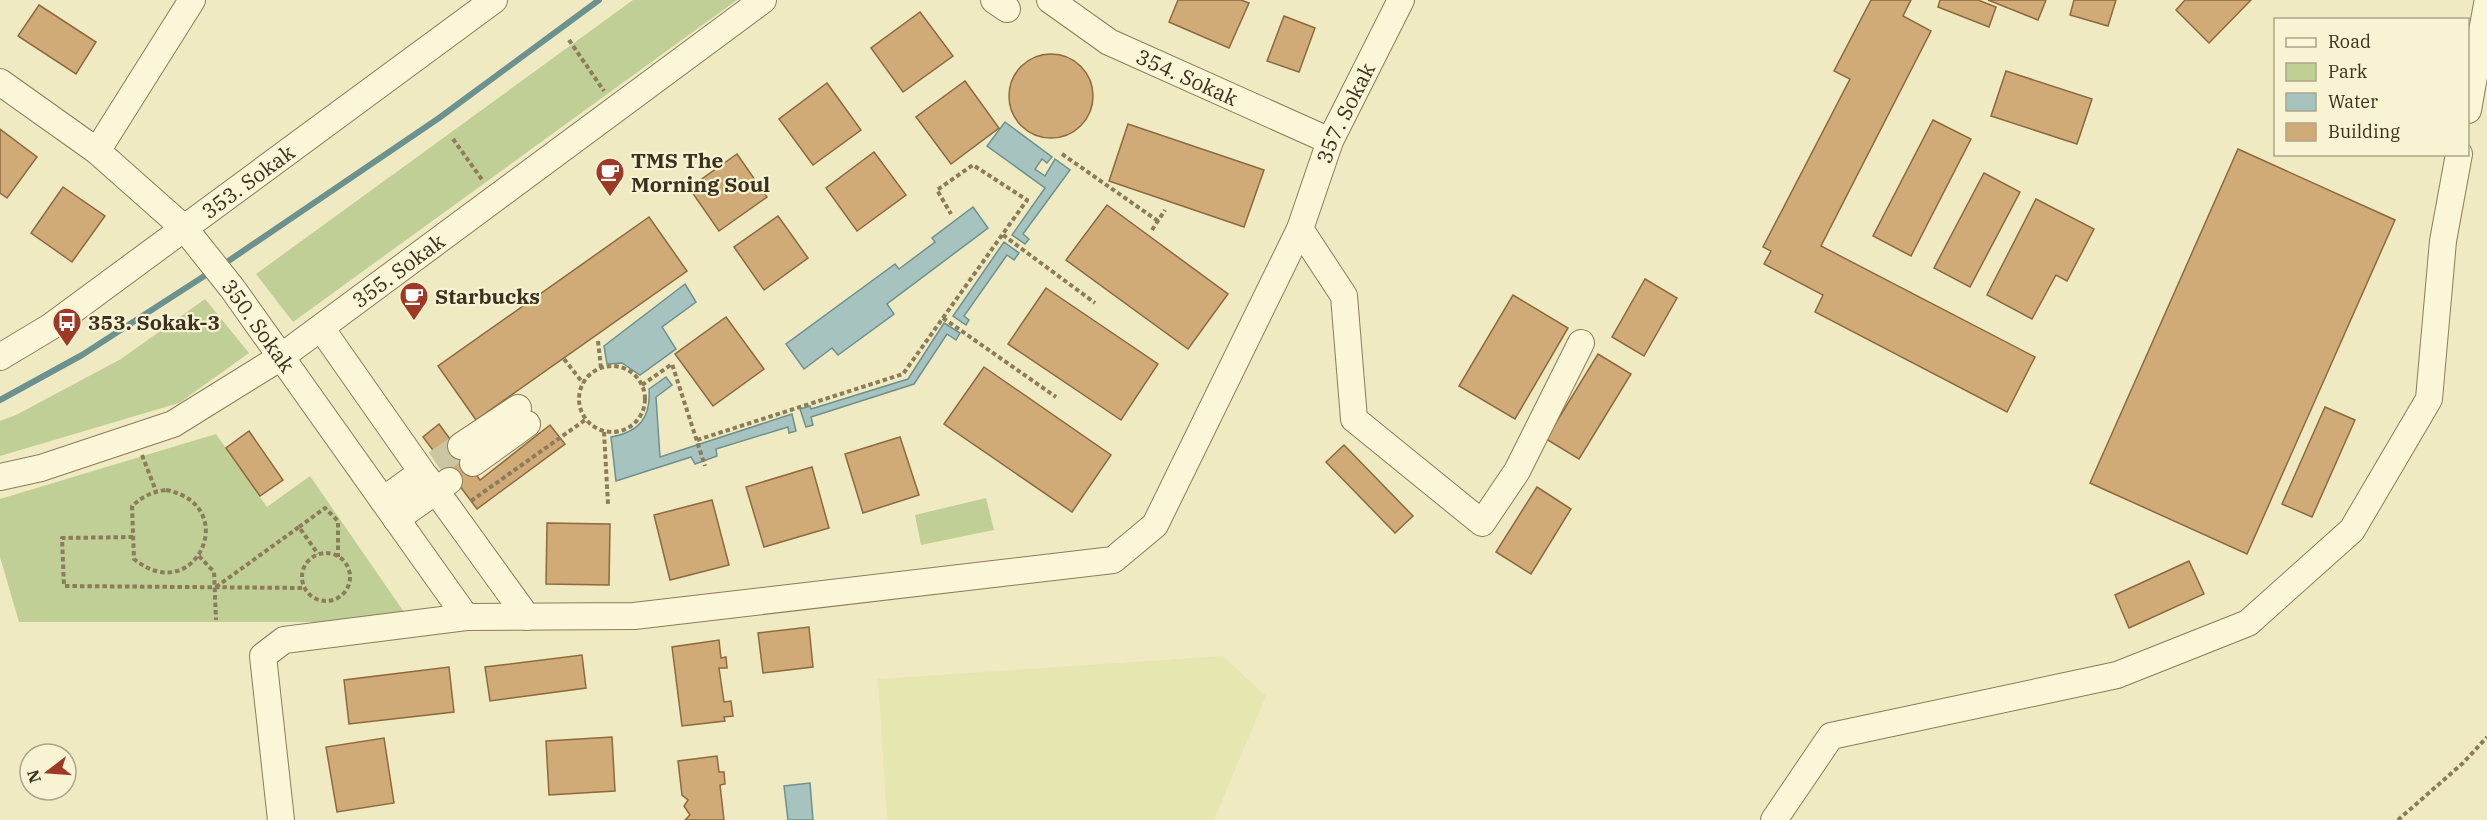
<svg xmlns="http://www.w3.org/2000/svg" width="2487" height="820" font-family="'IBM Plex Serif',serif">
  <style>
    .farmland { fill: #e6e6b0 }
    .green { fill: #bfcf96 }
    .water { fill: #a6c3bf; stroke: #6c928f; stroke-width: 1.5 }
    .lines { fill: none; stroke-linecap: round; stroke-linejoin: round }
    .stream { stroke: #6c928f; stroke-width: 6 }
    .building { fill: #d0ab77; stroke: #8c6a3d; stroke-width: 1.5 }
    .minor-tunnel { stroke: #ccc5a2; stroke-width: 26; stroke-dasharray: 26 13; stroke-linecap: butt }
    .minor-casing { stroke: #8c7c59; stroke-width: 28 }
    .path { stroke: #8c7c59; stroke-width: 4; stroke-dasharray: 4.5 3; stroke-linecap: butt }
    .minor { stroke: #faf6d7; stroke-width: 26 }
    .labels { text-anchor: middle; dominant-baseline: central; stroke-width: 4.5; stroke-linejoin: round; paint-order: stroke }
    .street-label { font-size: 21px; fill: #3b311e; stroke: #f7f3d3 }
    .poi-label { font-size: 21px; font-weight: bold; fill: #3b311e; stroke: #f7f3d3; text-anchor: start }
  </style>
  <rect width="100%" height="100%" fill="#f0eac3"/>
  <!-- farmland -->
  <polygon class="farmland" points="1223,656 1266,696 1214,820 887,820 878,679"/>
  <!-- green -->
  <g class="green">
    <polygon points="633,0 737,0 293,322 256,274"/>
    <polygon points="205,299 249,353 179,403 0,456 0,421 16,415 121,359"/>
    <polygon points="216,434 267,507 310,476 404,612 390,622 19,622 0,557 0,499"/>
    <polygon points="986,498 994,530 921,545 915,515"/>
  </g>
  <!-- water -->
  <g class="water">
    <polygon points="1005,122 1052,157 1047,163 1042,159 1035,169 1045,176 1055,159 1070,170 1023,234 1029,239 1025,244 1012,235 1045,188 987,146"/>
    <polygon points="973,207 988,228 887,304 894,314 838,355 832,348 804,369 786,344 895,264 899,269 935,242 932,238"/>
    <polygon points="1004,242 1019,253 1014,260 1007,255 964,316 969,320 966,325 953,316"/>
    <polygon points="685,284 696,302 662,327 676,349 640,375 622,363 607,364 604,346"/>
    <polygon points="944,323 960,333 956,340 947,334 914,384 811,417 813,425 806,427 800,409 810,406 811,409 908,379"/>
    <path d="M666,377l6,8 -16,12 4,60 132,-43 4,17 -7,2 -1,-6 -72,22 1,7 -22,8 -4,-7 -75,24 -5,-44c28,-5 40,-19 38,-48z"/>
    <polygon points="810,783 813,820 788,820 784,786"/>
  </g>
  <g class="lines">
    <!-- stream -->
    <g class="stream">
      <polyline points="221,266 439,118 599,0"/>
      <polyline points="0,400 82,355 212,271"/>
    </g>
  </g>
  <!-- building -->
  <g class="building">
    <polygon points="1178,0 1241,0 1249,3 1229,48 1169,22"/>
    <polygon points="1871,0 1911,0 1903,16 1931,31 1821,246 2035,357 2007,412 1815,312 1823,295 1764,264 1771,251 1763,247 1850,79 1834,71"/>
    <polygon points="1940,0 1978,0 1996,7 1989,27 1938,7"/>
    <polygon points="1988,0 2046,0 2038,20"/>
    <polygon points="2074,0 2116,0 2108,26 2070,15"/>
    <polygon points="2185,0 2251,0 2209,43 2176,10"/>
    <polygon points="39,5 96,42 76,74 18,36"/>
    <polygon points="920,12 953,56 903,92 871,48"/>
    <polygon points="1284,16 1315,28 1299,72 1267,61"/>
    <circle cx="1051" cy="96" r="42"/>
    <polygon points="2006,71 2092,99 2077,144 1991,116"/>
    <polygon points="965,81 999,128 951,164 916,117"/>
    <polygon points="827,83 861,130 813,165 779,119"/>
    <polygon points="1933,120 1971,139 1911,256 1873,236"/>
    <polygon points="1128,124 1264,170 1244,227 1109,181"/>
    <polygon points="0,129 37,157 7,198 0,193"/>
    <polygon points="2238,149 2395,220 2247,554 2090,483"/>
    <polygon points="874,152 906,195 857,231 826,188"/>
    <polygon points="737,154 767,197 719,231 689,188"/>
    <polygon points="1984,173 2020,192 1970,287 1934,268"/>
    <polygon points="63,187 105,216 72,262 31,233"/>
    <polygon points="2036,199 2094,229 2067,281 2056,275 2032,319 1987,295"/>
    <polygon points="1107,205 1228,294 1188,349 1066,260"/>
    <polygon points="778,216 808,258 764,290 734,247"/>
    <polygon points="649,217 687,271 476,420 438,366"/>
    <polygon points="1645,279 1677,298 1644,356 1612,337"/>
    <polygon points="1046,288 1158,364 1121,420 1008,344"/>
    <polygon points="1513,295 1568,328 1515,419 1459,386"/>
    <polygon points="726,317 764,369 713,406 675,354"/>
    <polygon points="1598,354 1631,374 1579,459 1546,439"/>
    <polygon points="984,367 1111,455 1072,512 944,424"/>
    <polygon points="2325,407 2355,420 2312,517 2282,504"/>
    <polygon points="439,424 480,480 550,425 565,444 477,509 423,437"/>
    <polygon points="249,431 283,480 260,496 226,448"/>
    <polygon points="900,437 919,495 863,513 845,454"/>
    <polygon points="1344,445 1413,516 1395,533 1326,462"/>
    <polygon points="812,467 829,528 764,547 746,487"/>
    <polygon points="1537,487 1571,509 1531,574 1496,552"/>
    <polygon points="712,500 729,565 670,580 654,515"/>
    <polygon points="547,523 610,524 609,585 546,584"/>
    <polygon points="2189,561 2204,594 2129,628 2115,595"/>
    <polygon points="809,627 813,667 763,673 758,633"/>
    <polygon points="719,640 721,658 726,657 727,668 719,668 724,702 731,701 733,716 724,717 725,721 682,726 672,647"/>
    <polygon points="582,655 586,688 490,701 485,667"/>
    <polygon points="449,667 454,712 349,724 344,680"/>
    <polygon points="612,737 615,791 549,795 546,741"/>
    <polygon points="384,738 394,803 337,812 326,747"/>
    <polygon points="717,756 719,772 724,772 725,784 720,785 724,820 685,820 690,815 684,806 688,800 682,795 678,761"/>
  </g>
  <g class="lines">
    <!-- minor-tunnel -->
    <polyline class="minor-tunnel" points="436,463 461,446"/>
    <!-- minor casing -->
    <g class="minor-casing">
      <g id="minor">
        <polyline points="994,0 1007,9"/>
        <path id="s1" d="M1050,0l59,42 221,99"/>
        <path id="s2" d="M0,82l97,69 88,78 47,59 234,329"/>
        <polyline points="2468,110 2487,4"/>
        <polyline points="97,151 192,0"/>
        <polyline points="1300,229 1344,296 1354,419 1482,523 1517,471 1581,343"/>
        <polyline points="321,328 422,472 383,500"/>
        <path id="s3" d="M0,357l50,-30 444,-327"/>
        <polyline points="461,446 518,408"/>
        <polyline points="473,463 527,424"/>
        <path id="s4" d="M0,477l41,-9 132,-44 108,-67 482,-357"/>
        <polyline points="449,481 436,491 527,617"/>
        <polyline points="396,519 436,491 426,477"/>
        <path id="s5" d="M281,820l-18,-164 21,-16 182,-23 168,-1 479,-56 42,-35 145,-296 30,-88 71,-141"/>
        <polyline points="1774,820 1831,736 2117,675 2248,623 2352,530 2429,399 2443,241 2459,154"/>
      </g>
    </g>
    <!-- path -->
    <g class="path">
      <polyline points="569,40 604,91"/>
      <polyline points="453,139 483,181"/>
      <polyline points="1062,154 1158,221"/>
      <polyline points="1152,230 1165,210"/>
      <polyline points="1003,235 1095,303"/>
      <polyline points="943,318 1056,397"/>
      <polyline points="598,341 601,368"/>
      <polyline points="564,359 583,383"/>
      <circle cx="612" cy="399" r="33"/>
      <polyline points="642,385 672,364 705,466"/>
      <polyline points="604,432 608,504"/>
      <polyline points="697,440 903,374 1027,200 973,165 937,190 951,214"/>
      <polyline points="142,455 156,491"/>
      <path d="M166,490c77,15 29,119 -32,69l-2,-53c11,-10 20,-14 34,-16z"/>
      <polyline points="471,501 585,420"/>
      <polyline points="299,527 325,508 338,521 338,557"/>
      <polyline points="133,537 62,538 64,586 305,588"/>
      <circle cx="326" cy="577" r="24"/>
      <polyline points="199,556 214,572 216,620"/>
      <polyline points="216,587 299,527 318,554"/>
      <polyline points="2398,820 2463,763 2487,737"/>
    </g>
    <!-- minor -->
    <use href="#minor" class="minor"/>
  </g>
  <!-- icons -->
  <defs>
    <g id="cafe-pin" transform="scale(1.5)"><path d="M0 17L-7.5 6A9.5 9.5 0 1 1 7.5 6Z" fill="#9e3926" stroke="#f7f3d3"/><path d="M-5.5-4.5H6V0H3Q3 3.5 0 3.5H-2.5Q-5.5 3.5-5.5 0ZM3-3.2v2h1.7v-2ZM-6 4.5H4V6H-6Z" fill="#fff"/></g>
    <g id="bus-pin" transform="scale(1.5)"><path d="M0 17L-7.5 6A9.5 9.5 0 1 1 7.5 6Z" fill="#9e3926" stroke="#f7f3d3"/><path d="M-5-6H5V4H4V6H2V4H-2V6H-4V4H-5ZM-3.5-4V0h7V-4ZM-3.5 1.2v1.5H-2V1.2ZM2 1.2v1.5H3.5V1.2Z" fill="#fff"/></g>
  </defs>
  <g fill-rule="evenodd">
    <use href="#cafe-pin" x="610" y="172"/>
    <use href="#cafe-pin" x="414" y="296"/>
    <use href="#bus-pin" x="67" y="322"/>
  </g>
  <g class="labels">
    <!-- street labels -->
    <g class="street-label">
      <text stroke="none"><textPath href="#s1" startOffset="158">354. Sokak</textPath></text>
      <text stroke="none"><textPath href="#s5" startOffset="1534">357. Sokak</textPath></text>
      <text stroke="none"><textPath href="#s3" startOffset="304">353. Sokak</textPath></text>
      <text stroke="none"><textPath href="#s4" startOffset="454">355. Sokak</textPath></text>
      <text stroke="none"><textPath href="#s2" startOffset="358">350. Sokak</textPath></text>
    </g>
    <!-- poi labels -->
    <g class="poi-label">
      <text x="631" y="160">TMS The<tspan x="631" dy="24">Morning Soul</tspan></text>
      <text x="435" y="296">Starbucks</text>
      <text x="88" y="322">353. Sokak-3</text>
    </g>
  </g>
  <!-- legend -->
  <rect x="2274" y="18" width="195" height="138" fill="#f7f3d3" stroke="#aca58b" stroke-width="1.5"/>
  <rect x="2286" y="38" width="30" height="9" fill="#faf6d7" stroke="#aca58b" stroke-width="1.5"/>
  <text x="2328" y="48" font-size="18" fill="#3b311e">Road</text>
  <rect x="2286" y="63" width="30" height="18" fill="#bfcf96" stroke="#aca58b" stroke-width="1.5"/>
  <text x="2328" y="78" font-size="18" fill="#3b311e">Park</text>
  <rect x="2286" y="93" width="30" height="18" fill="#a6c3bf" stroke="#aca58b" stroke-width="1.5"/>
  <text x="2328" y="108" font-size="18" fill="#3b311e">Water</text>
  <rect x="2286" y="123" width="30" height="18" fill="#d0ab77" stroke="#aca58b" stroke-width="1.5"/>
  <text x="2328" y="138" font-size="18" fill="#3b311e">Building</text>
  <!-- north arrow -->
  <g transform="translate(48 772) rotate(253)"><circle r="28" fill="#f7f3d3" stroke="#aca58b" stroke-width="1.5"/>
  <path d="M0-4.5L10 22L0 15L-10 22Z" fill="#9e3926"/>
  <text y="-9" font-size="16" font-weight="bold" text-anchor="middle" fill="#3b311e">N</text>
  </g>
</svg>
